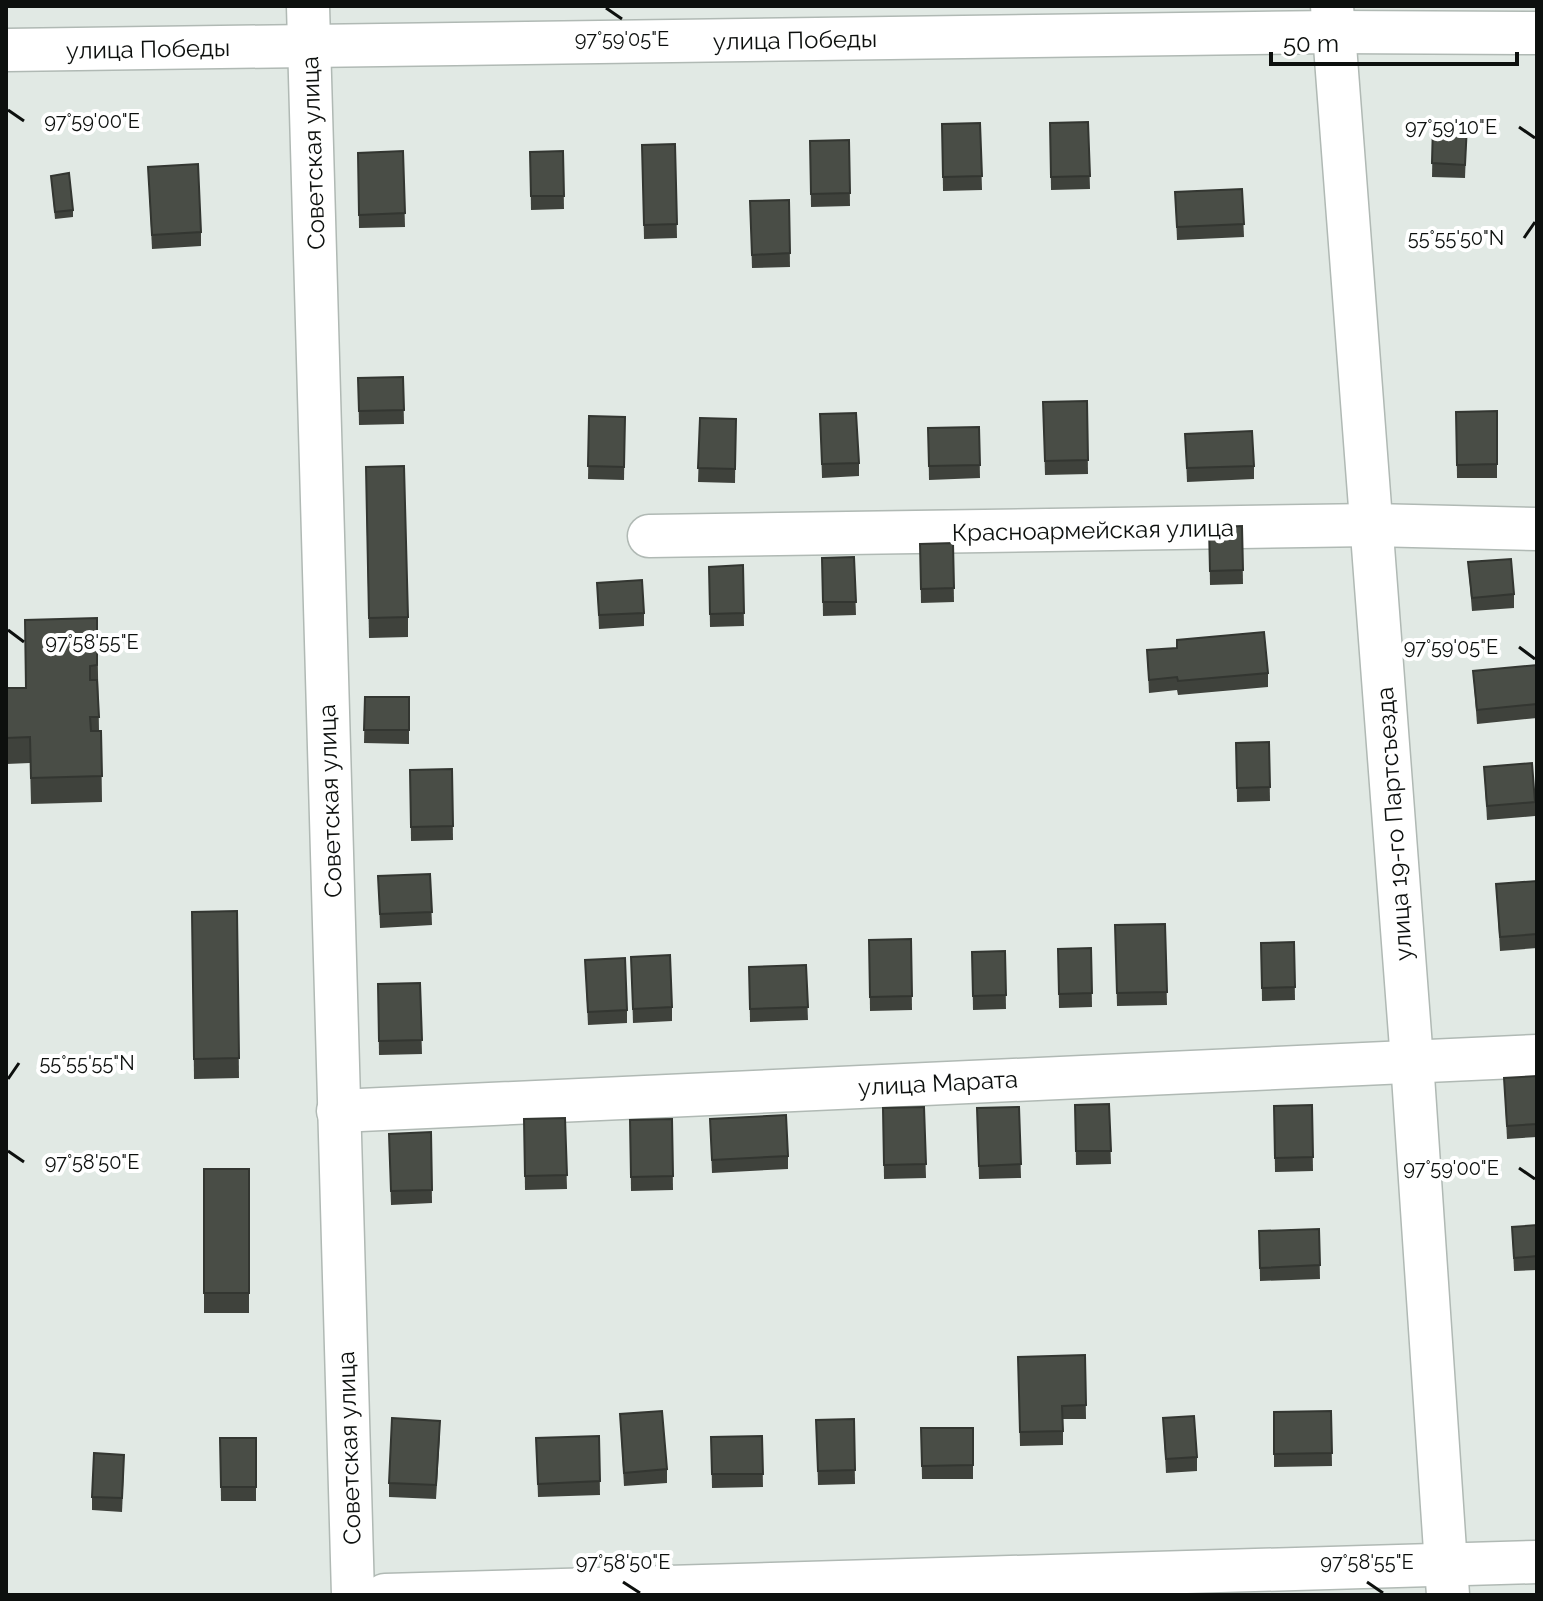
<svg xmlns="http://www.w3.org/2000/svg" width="1543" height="1601" font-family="Raleway,sans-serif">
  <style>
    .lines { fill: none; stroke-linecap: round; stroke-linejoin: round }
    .minor-casing { stroke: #b0b9b4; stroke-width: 45 }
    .minor { stroke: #fff; stroke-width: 42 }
    .wall { fill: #3f423c }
    .building { fill: #494d46; stroke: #333631; stroke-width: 2 }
    .ticks { fill: none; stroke: #0d100e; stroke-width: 3 }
    .labels { text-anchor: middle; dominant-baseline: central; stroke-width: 8; stroke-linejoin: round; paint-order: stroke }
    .street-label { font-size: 24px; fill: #0d100e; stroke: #fff }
    .ticks-label { font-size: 20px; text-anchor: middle; fill: #0d100e; stroke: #fff; stroke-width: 8; stroke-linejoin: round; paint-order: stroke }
  </style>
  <rect width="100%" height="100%" fill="#e1e9e4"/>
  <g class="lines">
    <!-- minor casing -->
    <g class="minor-casing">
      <g id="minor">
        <polyline points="308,6 353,1595"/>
        <polyline points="1332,6 1412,1061 1448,1595"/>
        <polyline points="6,50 1334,32 1537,33"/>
        <polyline points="649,536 1372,525 1537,529"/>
        <polyline points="338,1111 1537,1056"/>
        <polyline points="385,1595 1537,1562"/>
      </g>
    </g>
    <!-- minor -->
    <use href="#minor" class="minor"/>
  </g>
  <!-- wall -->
  <g class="wall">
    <polygon points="1088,122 1090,189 1051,190 1050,123"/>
    <polygon points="980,123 982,190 943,191 942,124"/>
    <polygon points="1433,124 1467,125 1465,178 1432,177"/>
    <polygon points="849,140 850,206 811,207 810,141"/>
    <polygon points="675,144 677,238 644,239 642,145"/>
    <polygon points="403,151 405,227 359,228 358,153"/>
    <polygon points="563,151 564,209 531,210 530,152"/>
    <polygon points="148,167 201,232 201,246 152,249"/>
    <polygon points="51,176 73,210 73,217 55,219"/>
    <polygon points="1242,189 1244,237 1177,240 1175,192"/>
    <polygon points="789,200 790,267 752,268 750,201"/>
    <polygon points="403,377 404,424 359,425 358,378"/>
    <polygon points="1087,401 1088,474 1045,475 1043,402"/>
    <polygon points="1497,411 1497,478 1457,478 1456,412"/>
    <polygon points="820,414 859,463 859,476 822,478"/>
    <polygon points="589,416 625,417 624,480 588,479"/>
    <polygon points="700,418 736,419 735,483 698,482"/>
    <polygon points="979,427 980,478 929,480 928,428"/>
    <polygon points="1185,434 1254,466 1254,479 1187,482"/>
    <polygon points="366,487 408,617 408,637 369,638"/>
    <polygon points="1242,526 1243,584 1210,585 1209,527"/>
    <polygon points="953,543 954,602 921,603 920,544"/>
    <polygon points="854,557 856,615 823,616 822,558"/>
    <polygon points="1468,562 1514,594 1514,608 1472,611"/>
    <polygon points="743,565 744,626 710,627 709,567"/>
    <polygon points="597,583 644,613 644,626 599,629"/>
    <polygon points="97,618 99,731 101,731 102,802 31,804 30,763 6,764 6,688 26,688 25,620"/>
    <polygon points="1147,650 1268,673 1268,687 1178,695 1177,690 1149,693"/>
    <polygon points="1537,665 1537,718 1477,724 1473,671"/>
    <polygon points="365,697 409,697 409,744 364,743"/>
    <polygon points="1269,742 1270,801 1237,802 1236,743"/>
    <polygon points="1484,767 1535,802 1535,816 1487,820"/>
    <polygon points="452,769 453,840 411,841 410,770"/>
    <polygon points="430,874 432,925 380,928 378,876"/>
    <polygon points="1537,881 1537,948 1500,951 1496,884"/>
    <polygon points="237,911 239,1078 194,1079 192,912"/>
    <polygon points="1165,924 1167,1005 1117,1006 1115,925"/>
    <polygon points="911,939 912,1010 870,1011 869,940"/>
    <polygon points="1294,942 1295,1000 1262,1001 1261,943"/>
    <polygon points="1091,948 1092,1007 1059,1008 1058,949"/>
    <polygon points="1005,951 1006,1009 973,1010 972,952"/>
    <polygon points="631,957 672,1007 672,1021 633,1023"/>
    <polygon points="585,960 627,1010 627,1023 588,1025"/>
    <polygon points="806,965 808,1020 750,1022 749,967"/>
    <polygon points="420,983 422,1054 379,1055 378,984"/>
    <polygon points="1537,1076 1537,1137 1507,1139 1504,1078"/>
    <polygon points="1109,1104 1111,1164 1076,1165 1075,1105"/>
    <polygon points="1312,1105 1313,1171 1275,1172 1274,1106"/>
    <polygon points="924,1107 926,1178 884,1179 883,1108"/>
    <polygon points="1019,1107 1021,1178 979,1179 977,1108"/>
    <polygon points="565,1118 567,1189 525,1190 524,1119"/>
    <polygon points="672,1119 673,1190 631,1191 630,1120"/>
    <polygon points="710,1119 788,1156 788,1169 712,1173"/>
    <polygon points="431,1132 432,1203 391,1205 389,1134"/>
    <rect x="204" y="1169" width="45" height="144"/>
    <polygon points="1537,1225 1537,1270 1514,1271 1512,1227"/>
    <polygon points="1319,1229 1320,1279 1260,1281 1259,1231"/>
    <polygon points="1085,1355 1086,1419 1063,1419 1063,1445 1020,1446 1018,1357"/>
    <polygon points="1331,1411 1332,1466 1274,1467 1274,1412"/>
    <polygon points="620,1414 667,1469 667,1483 624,1486"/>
    <polygon points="1163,1418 1197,1457 1197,1471 1166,1473"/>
    <polygon points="854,1419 855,1484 818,1485 816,1420"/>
    <polygon points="921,1428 973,1428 973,1479 922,1479"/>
    <polygon points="440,1434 436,1499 389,1497 389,1483"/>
    <polygon points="599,1436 600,1495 538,1497 536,1438"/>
    <polygon points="762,1436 763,1487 712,1488 711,1437"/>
    <polygon points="220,1438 256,1438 256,1501 221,1501"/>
    <polygon points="124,1468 122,1512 92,1510 92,1497"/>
  </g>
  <!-- building -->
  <g class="building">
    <polygon points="1088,122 1090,176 1051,177 1050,123"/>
    <polygon points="980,123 982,176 943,177 942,124"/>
    <polygon points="1433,124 1467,125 1465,165 1432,163"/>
    <polygon points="849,140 850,193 811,194 810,141"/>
    <polygon points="675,144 677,224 644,225 642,145"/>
    <polygon points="403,151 405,213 359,215 358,153"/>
    <polygon points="563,151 564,196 531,196 530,152"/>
    <polygon points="198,164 201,232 152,235 148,167"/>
    <polygon points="69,173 73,210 55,212 51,176"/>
    <polygon points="1242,189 1244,224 1177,227 1175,192"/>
    <polygon points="789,200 790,253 752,255 750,201"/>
    <polygon points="403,377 404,410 359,411 358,378"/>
    <polygon points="1087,401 1088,460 1045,461 1043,402"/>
    <polygon points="1497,411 1497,464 1457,465 1456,412"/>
    <polygon points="856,413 859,463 822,464 820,414"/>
    <polygon points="589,416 625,417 624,467 588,466"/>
    <polygon points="700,418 736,419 735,469 698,468"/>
    <polygon points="979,427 980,465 929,466 928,428"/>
    <polygon points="1252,431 1254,466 1187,468 1185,434"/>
    <polygon points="404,466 408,617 369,618 366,467"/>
    <polygon points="1242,526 1243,570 1210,571 1209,527"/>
    <polygon points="953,543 954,588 921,589 920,544"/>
    <polygon points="854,557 856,602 823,602 822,558"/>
    <polygon points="1511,559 1514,594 1472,598 1468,562"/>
    <polygon points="743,565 744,613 710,614 709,567"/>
    <polygon points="642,580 644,613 599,615 597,583"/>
    <polygon points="97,618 97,665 90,666 90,680 97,680 99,717 90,717 91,731 101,731 102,776 31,778 30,737 6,738 6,688 26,688 25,620"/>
    <polygon points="1264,632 1268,673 1178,681 1177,677 1149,680 1147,650 1177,648 1177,640"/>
    <polygon points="1537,665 1537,704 1477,710 1473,671"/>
    <polygon points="365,697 409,697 409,730 364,730"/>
    <polygon points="1269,742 1270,787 1237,788 1236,743"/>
    <polygon points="1532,763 1535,802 1487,806 1484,767"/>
    <polygon points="452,769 453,826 411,827 410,770"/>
    <polygon points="430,874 432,912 380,914 378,876"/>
    <polygon points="1537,881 1537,934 1500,937 1496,884"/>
    <polygon points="237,911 239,1058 194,1059 192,912"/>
    <polygon points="1165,924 1167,992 1117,993 1115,925"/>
    <polygon points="911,939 912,996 870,997 869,940"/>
    <polygon points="1294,942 1295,987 1262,988 1261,943"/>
    <polygon points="1091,948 1092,993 1059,994 1058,949"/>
    <polygon points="1005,951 1006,995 973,996 972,952"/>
    <polygon points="670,955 672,1007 633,1009 631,957"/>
    <polygon points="625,958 627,1010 588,1012 585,960"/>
    <polygon points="806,965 808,1007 750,1009 749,967"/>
    <polygon points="420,983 422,1040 379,1041 378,984"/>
    <polygon points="1537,1076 1537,1124 1507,1126 1504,1078"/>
    <polygon points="1109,1104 1111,1151 1076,1151 1075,1105"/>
    <polygon points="1312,1105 1313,1157 1275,1158 1274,1106"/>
    <polygon points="924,1107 926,1164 884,1165 883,1108"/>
    <polygon points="1019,1107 1021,1164 979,1166 977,1108"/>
    <polygon points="786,1115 788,1156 712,1160 710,1119"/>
    <polygon points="565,1118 567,1175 525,1176 524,1119"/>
    <polygon points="672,1119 673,1176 631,1177 630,1120"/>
    <polygon points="431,1132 432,1190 391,1191 389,1134"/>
    <rect x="204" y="1169" width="45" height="124"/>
    <polygon points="1537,1225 1537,1256 1514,1258 1512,1227"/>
    <polygon points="1319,1229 1320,1265 1260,1268 1259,1231"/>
    <polygon points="1085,1355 1086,1405 1062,1406 1063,1431 1020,1432 1018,1357"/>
    <polygon points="662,1411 667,1469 624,1473 620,1414"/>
    <polygon points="1331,1411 1332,1453 1274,1454 1274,1412"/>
    <polygon points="1194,1416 1197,1457 1166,1459 1163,1418"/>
    <polygon points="392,1418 440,1421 436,1485 389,1483"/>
    <polygon points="854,1419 855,1470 818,1471 816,1420"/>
    <polygon points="921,1428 973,1428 973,1465 922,1466"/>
    <polygon points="599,1436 600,1481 538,1484 536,1438"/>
    <polygon points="762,1436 763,1474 712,1474 711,1437"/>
    <polygon points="220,1438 256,1438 256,1487 221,1487"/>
    <polygon points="94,1453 124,1455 122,1498 92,1497"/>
  </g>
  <!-- ticks -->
  <path class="ticks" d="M606,8l16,11M8,110l16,11M1519,127l16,11M1524,238l11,-16M8,630l16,12M1519,647l16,12M8,1079l11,-16M8,1151l16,11M1519,1168l16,11M623,1582l17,11M1367,1582l16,11"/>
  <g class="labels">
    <!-- street labels -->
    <g class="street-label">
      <text transform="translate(795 40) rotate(-1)">улица Победы</text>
      <text transform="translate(148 49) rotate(-1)">улица Победы</text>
      <text transform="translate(313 153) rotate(-92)">Советская улица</text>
      <text transform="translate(1093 530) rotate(-1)">Красноармейская улица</text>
      <text transform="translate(330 801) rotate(-92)">Советская улица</text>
      <text transform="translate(1394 824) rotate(-94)">улица 19-го Партсъезда</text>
      <text transform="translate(938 1083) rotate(-3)">улица Марата</text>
      <text transform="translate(349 1448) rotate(-92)">Советская улица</text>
    </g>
  </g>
  <g class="ticks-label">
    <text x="622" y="46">97°59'05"E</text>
    <text x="92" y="128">97°59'00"E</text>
    <text x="1451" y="134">97°59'10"E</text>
    <text x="1456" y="245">55°55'50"N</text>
    <text x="92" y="649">97°58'55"E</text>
    <text x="1451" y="654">97°59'05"E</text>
    <text x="87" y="1070">55°55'55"N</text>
    <text x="92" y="1169">97°58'50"E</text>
    <text x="1451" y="1175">97°59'00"E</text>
    <text x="623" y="1569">97°58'50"E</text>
    <text x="1367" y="1569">97°58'55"E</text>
  </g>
  <!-- border -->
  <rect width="1543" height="1601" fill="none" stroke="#0d100e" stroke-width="16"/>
  <!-- scale -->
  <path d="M1271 52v12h246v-12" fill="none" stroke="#0d100e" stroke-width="4"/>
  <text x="1283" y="52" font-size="24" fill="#0d100e" stroke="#ffffff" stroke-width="6" paint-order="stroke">50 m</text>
</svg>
